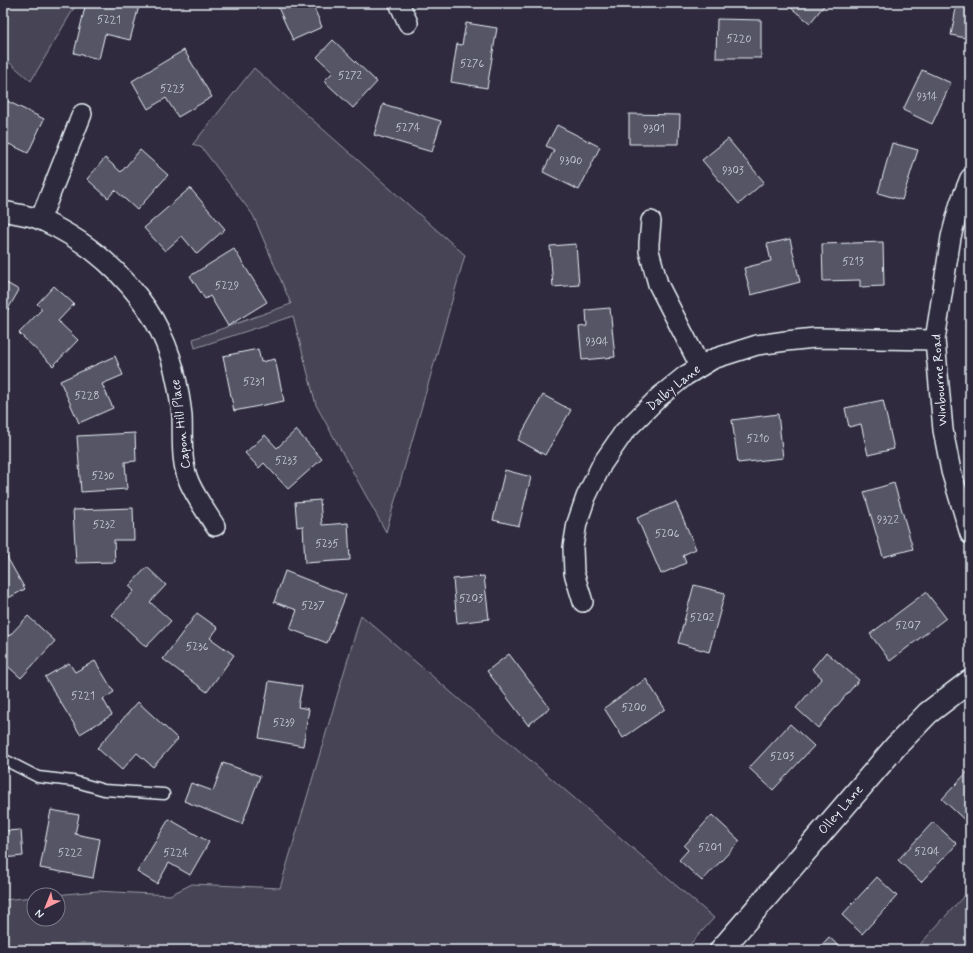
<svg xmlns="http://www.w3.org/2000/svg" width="973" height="953" font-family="Mynerve,sans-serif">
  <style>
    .green { fill: #464455; stroke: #979aa6 }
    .building { fill: #575565; stroke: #e8f1f8 }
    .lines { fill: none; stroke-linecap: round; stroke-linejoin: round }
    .lane-casing { stroke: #e8f1f8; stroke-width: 13 }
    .street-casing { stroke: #e8f1f8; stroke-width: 22 }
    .secondary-casing { stroke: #e8f1f8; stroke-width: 25 }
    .lane { stroke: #2f2a3d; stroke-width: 10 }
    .street { stroke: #2f2a3d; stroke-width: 19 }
    .secondary { stroke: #2f2a3d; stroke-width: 22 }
    .labels { text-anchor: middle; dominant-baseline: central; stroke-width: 3.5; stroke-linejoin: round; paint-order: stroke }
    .number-label { font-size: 11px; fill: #c4cad3 }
    .street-label { font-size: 13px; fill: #e8f1f8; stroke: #2f2a3d }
  </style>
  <rect width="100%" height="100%" fill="#2f2a3d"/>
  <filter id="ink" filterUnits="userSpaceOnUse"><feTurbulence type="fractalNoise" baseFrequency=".025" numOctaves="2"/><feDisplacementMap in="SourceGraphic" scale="8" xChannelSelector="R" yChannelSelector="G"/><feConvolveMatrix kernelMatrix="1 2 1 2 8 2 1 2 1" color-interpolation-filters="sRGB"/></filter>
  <g filter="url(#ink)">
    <!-- green -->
    <g class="green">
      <polygon points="3,3 77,3 31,81 3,57"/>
      <polygon points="254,68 465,255 386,532 316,405 293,316 195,348 193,339 291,304 253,215 202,148 193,144"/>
      <path d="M361,615l353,303 -29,32h-494c-63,-10 -125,-6 -188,-2v-48l31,-3v22h24v-24h-3l42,-4 73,4 22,-11 88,4z"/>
      <polygon points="970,891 970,950 915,950 961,899"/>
    </g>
    <!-- building -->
    <g class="building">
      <polygon points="86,3 127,3 139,6 130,40 105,34 99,59 74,53"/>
      <polygon points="276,3 312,3 322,27 293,40"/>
      <polygon points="793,3 826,3 810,23 790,7"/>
      <polygon points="957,3 970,3 970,39 951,35"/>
      <polygon points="717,19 761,20 761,58 716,58"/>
      <polygon points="466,23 497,28 487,88 451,82 457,44 462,45"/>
      <polygon points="333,40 377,82 353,108 324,81 333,72 317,57"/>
      <polygon points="184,50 212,97 178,117 166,98 148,109 132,81"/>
      <polygon points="922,70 951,83 932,124 903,110"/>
      <polygon points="3,99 44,119 28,153 9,144 3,155"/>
      <polygon points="383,104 441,121 432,152 374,135"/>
      <polygon points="629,114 680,115 679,144 629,144"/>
      <polygon points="557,125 600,147 579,190 543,172 554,150 546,146"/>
      <polygon points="728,139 764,182 739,204 702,160"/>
      <polygon points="892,143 918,150 902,200 878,193"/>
      <polygon points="140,150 168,175 137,210 115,190 108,198 87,179 105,158 121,172"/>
      <polygon points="190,188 225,229 197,254 182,236 165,251 144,228"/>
      <polygon points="790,239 800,282 751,295 744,268 771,261 767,244"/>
      <polygon points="883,242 884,286 860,287 860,280 823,281 822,244"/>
      <polygon points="576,244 579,285 553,287 550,246"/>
      <polygon points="234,249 267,302 228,326 210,296 205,299 190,276"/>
      <polygon points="3,281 19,290 3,318"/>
      <polygon points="54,286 74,304 58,321 78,340 53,366 19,333 42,309 37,304"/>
      <polygon points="610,308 615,357 582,360 579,327 587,326 586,310"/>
      <polygon points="258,349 261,362 275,359 284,401 234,411 223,356"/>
      <polygon points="115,356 123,375 102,384 113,408 79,423 60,381"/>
      <polygon points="543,395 571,410 545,455 518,440"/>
      <polygon points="883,400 894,449 868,455 861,424 849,427 845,408"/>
      <polygon points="778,414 783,458 738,463 732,420"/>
      <polygon points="296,430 322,459 288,489 264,463 259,468 245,453 265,435 277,448"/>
      <polygon points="135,433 136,461 125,462 127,489 81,492 77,436"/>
      <polygon points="505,470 531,477 519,526 493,520"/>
      <polygon points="894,483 913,549 883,557 864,492"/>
      <polygon points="320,500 322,525 348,523 350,560 305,563 303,526 297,527 295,502"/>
      <polygon points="676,502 696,549 683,555 686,563 661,574 637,518"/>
      <polygon points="133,508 134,540 114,540 115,562 76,563 73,510"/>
      <polygon points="3,550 25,589 3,601"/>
      <polygon points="147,567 166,585 150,602 171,621 146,647 112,615 134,591 129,586"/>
      <polygon points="285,571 346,595 327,643 290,629 297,610 274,602"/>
      <polygon points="484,576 489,619 457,623 453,579"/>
      <polygon points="694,585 725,593 709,652 678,643"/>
      <polygon points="926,592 946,618 890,661 870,634"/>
      <polygon points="197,613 218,628 210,638 234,655 207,692 163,659"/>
      <polygon points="28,616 55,641 21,678 3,662 3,630 9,636"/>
      <polygon points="826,652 859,680 818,728 796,708 822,678 812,669"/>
      <polygon points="509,654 550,708 528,725 487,671"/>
      <polygon points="95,661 114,692 103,699 112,715 80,734 45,677 69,663 75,672"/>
      <polygon points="646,679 665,709 623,738 604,708"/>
      <polygon points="269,681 302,686 298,707 309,709 303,746 259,738"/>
      <polygon points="138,702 178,739 153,767 137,753 122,770 97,748"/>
      <polygon points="790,724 814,746 773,790 749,768"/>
      <polygon points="223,763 260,776 242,824 184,801 191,783 213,791"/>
      <polygon points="970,769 970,825 942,799"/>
      <polygon points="51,810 79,815 75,834 100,839 93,878 40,868"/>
      <polygon points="712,815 740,841 702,881 679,860 688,850 684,846"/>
      <polygon points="169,819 209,842 190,875 169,863 157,884 137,872"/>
      <polygon points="933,822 957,844 921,882 898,860"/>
      <polygon points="21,830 23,856 3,858 3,831"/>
      <polygon points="877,877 897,896 862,934 842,915"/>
      <polygon points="829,937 843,950 817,950"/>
    </g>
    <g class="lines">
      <!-- lane casing -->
      <g class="lane-casing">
        <polyline id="lane" points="3,759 38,777 73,781 104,790 164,794"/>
      </g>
      <!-- street casing -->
      <g class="street-casing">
        <g id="street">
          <polyline points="399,3 408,23"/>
          <polyline points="970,178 960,203 951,237 935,340 943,430 951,471 970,534"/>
          <path d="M3,211c12,3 27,4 38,9 67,30 123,90 136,163 2,11 4,22 5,33 1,22 -2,47 8,68 7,15 17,29 25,42"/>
          <polyline points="40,220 82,114"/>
          <polyline points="651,221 649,243 649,251 658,284 700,366"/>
          <polyline points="583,602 574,573 573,547 577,523 586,497 602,464 624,432 659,397 685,376 713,359 757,345 786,341 815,338 935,340"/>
        </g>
      </g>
      <!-- secondary casing -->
      <g class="secondary-casing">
        <polyline id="secondary" points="721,950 896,746 928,713 970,681"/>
      </g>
      <!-- lane -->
      <use href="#lane" class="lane"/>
      <!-- street -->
      <use href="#street" class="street"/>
      <!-- secondary -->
      <use href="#secondary" class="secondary"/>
    </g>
  </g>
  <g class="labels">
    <!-- number labels -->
    <g class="number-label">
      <text x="109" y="20">5221</text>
      <text x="739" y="39">5220</text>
      <text x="472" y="64">5276</text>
      <text x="350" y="76">5272</text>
      <text x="172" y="89">5223</text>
      <text x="927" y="97">9314</text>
      <text x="408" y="128">5274</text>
      <text x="654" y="129">9301</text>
      <text x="571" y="161">9300</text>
      <text x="733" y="171">9303</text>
      <text x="853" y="262">5213</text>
      <text x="227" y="286">5229</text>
      <text x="597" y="342">9304</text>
      <text x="254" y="382">5231</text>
      <text x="87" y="396">5228</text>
      <text x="758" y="439">5210</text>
      <text x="286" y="461">5233</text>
      <text x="103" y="476">5230</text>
      <text x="888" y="520">9322</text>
      <text x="104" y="525">5232</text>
      <text x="667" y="534">5206</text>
      <text x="327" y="544">5235</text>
      <text x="471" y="599">5203</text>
      <text x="313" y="606">5237</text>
      <text x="702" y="618">5202</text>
      <text x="908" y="626">5207</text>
      <text x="197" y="647">5236</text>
      <text x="83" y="696">5221</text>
      <text x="634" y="708">5200</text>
      <text x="284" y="723">5239</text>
      <text x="782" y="757">5203</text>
      <text x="710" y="848">5201</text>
      <text x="927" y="852">5204</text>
      <text x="70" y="853">5222</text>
      <text x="176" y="853">5224</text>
    </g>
    <!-- street labels -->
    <g class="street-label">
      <text transform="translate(940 380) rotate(-94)">Winbourne Road</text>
      <text transform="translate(674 388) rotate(-39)">Dalby Lane</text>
      <text transform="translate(181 424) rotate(-97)">Capon Hill Place</text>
      <text transform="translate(841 810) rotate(-49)">Olley Lane</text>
    </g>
  </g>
  <!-- margin -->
  <rect width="973" height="953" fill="none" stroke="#2f2a3d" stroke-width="16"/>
  <rect x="8" y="8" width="957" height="937" fill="none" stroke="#e8f1f8" stroke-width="1.5" filter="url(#ink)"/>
  <!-- north arrow -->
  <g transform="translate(46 907) rotate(223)"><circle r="19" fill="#2f2a3d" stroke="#797a88"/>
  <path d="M0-3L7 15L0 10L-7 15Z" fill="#ff9aa2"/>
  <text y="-6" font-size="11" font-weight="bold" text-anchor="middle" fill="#e8f1f8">N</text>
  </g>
</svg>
